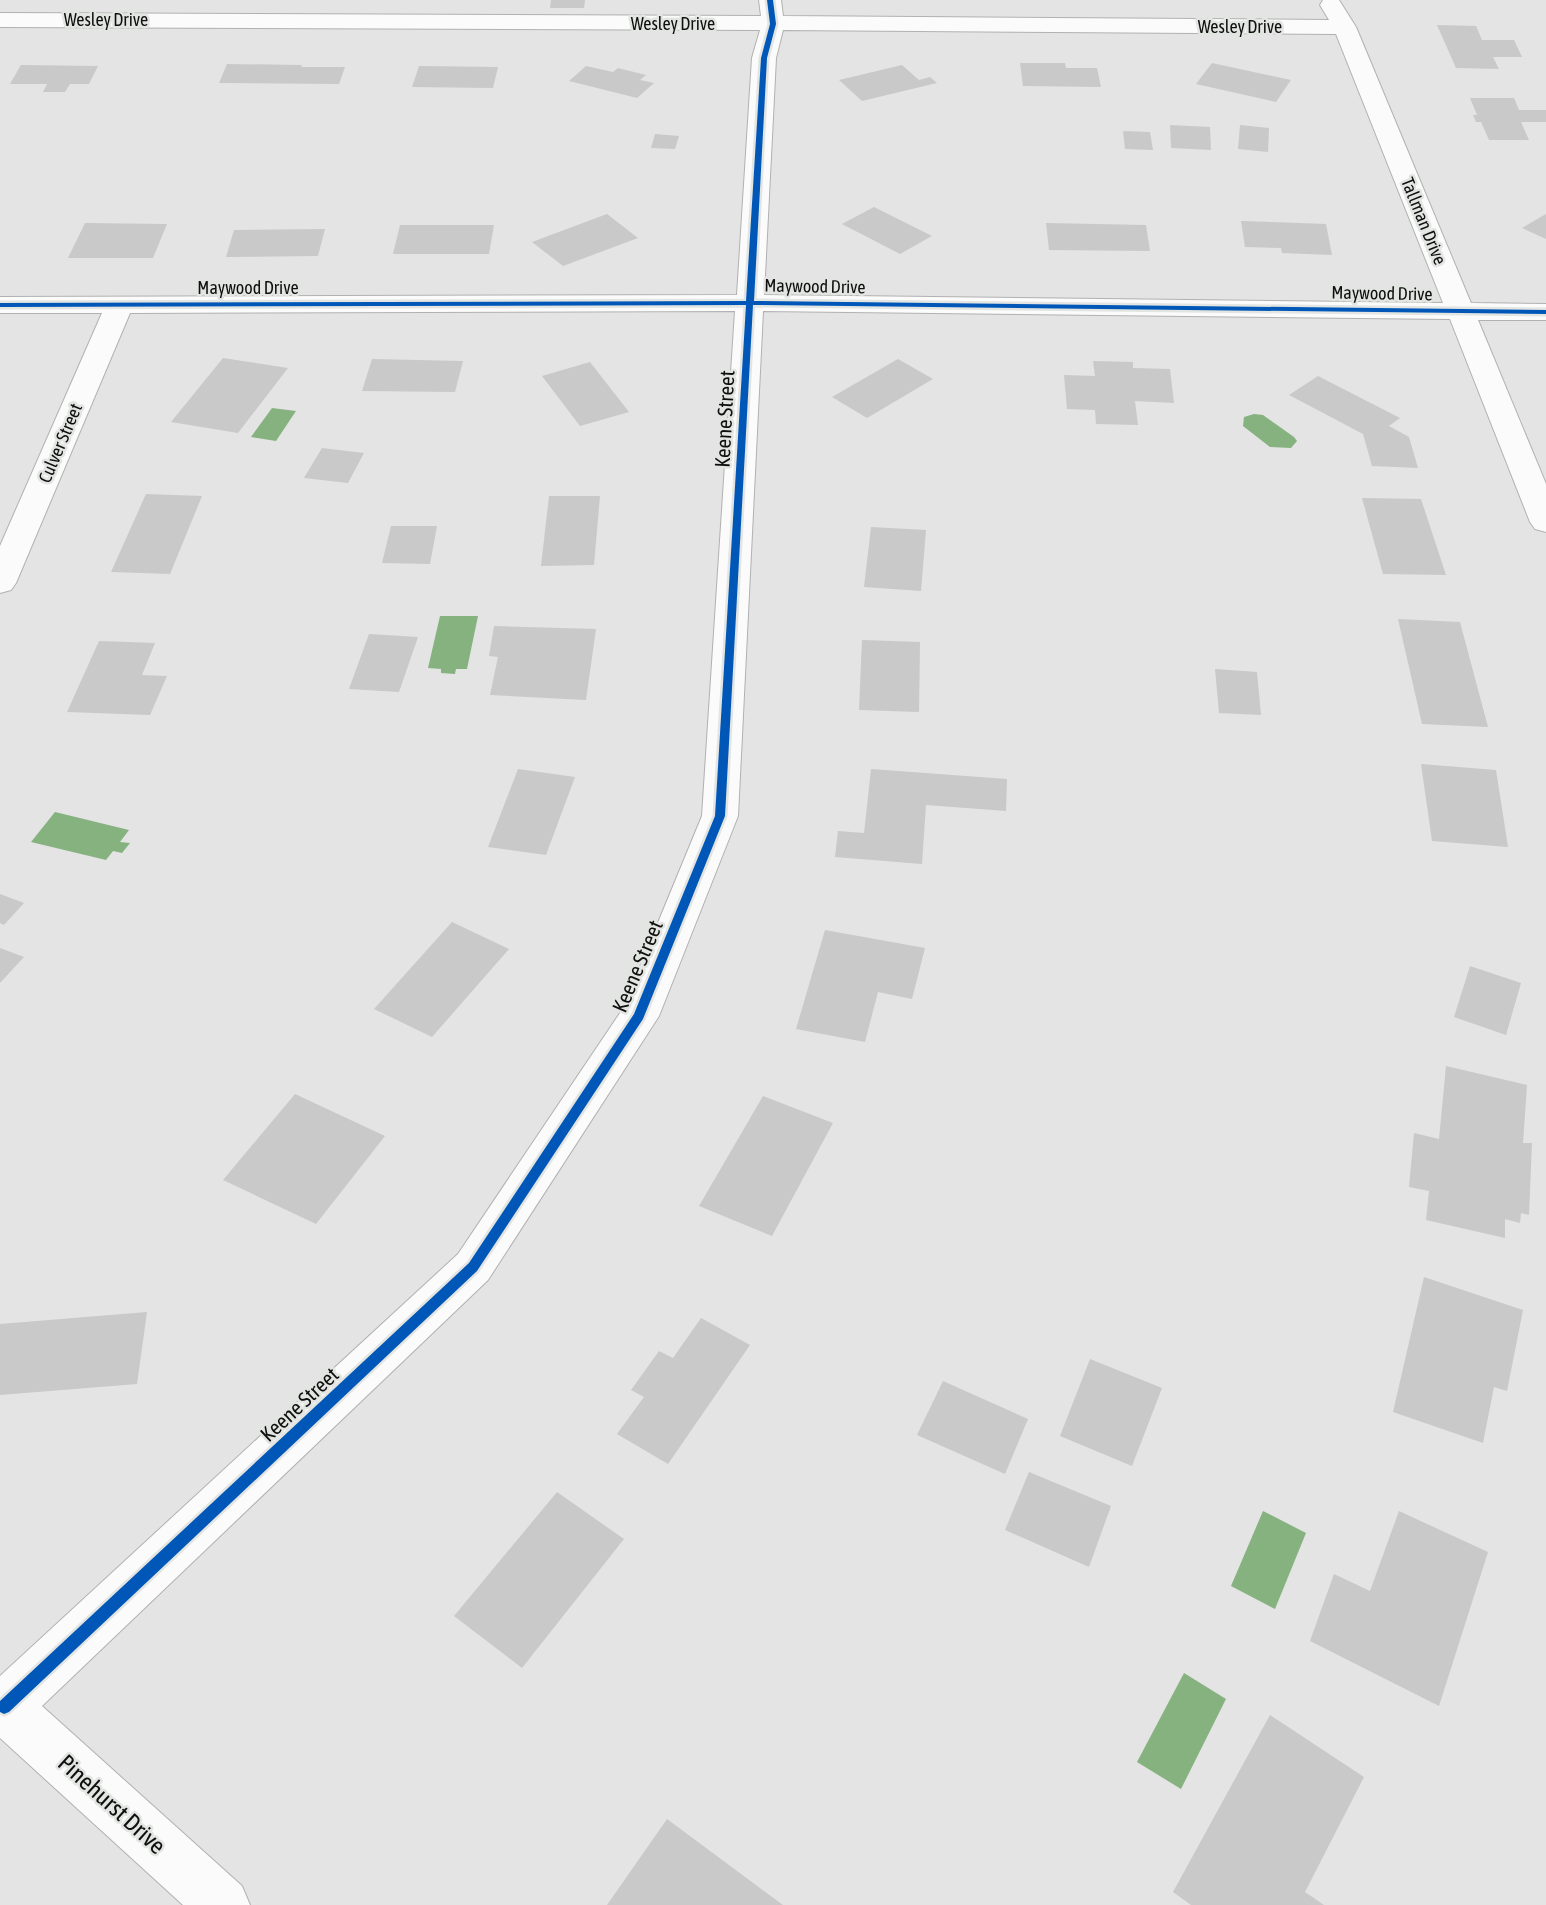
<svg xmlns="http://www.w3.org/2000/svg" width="1546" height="1905" font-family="'Asap Condensed',sans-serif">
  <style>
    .water { fill: #86b280 }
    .building { fill: #c8c9c8 }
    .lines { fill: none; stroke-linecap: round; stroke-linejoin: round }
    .minor-casing { stroke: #b0b1b0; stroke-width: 2 }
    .minor { fill: #fbfbfb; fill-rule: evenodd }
    .cycleway-casing { stroke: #e2e5e2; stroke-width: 5 }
    .cycleway { fill: #0057b8; fill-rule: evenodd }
    .labels { text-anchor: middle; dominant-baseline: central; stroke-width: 5; stroke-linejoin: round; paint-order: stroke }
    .far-street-label { font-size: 18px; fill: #0e0f0e; stroke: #e2e5e2 }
    .street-label { font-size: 21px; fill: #0e0f0e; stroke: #e2e5e2 }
    .near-street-label { font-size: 24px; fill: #0e0f0e; stroke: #e2e5e2 }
  </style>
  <rect width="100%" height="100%" fill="#e3e4e3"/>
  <!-- water -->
  <g class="water">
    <polygon points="272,408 296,411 276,441 251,437"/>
    <polygon points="1254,414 1263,415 1294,437 1297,441 1291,448 1270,447 1243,426 1244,417"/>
    <polygon points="440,616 478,616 467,669 456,669 455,674 441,673 441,669 428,668"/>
    <polygon points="55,812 129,830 120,842 130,843 122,853 113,851 106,860 31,842"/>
    <polygon points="1263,1511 1306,1533 1275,1609 1231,1586"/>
    <polygon points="1184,1673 1226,1699 1181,1789 1137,1762"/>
  </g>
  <!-- building -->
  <g class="building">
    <polygon points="551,0 585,0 584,8 550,8"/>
    <polygon points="1437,25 1476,26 1482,40 1514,40 1522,57 1493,57 1499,69 1456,68"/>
    <polygon points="1020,63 1065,63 1066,68 1097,68 1101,87 1023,86"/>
    <polygon points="1212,63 1291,80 1276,102 1196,84"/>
    <polygon points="227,64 302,65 301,67 345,67 339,84 219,83"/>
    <polygon points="21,65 98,66 89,84 70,84 65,92 43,92 47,84 10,84"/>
    <polygon points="902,65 919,80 930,77 937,83 862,101 839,80"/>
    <polygon points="419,66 498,67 493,88 412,87"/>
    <polygon points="586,66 613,72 618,68 646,75 640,80 654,83 637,98 569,81"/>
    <polygon points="1470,98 1514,98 1519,110 1546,110 1546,122 1521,122 1529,140 1489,140 1481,122 1476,122 1473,115 1477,115"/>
    <polygon points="1170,125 1210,127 1211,150 1171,148"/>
    <polygon points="1240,125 1269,128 1268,152 1238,149"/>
    <polygon points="1123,131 1150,132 1153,150 1125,149"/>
    <polygon points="655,134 679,136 675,149 651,148"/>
    <polygon points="874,207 932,236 900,254 842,224"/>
    <polygon points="607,214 638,238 563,266 532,242"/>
    <polygon points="1546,214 1546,239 1522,228"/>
    <polygon points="1241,221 1326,224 1332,255 1282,253 1281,248 1245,247"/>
    <polygon points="85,223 167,224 153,258 68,258"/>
    <polygon points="1046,223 1146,225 1150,251 1049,250"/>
    <polygon points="400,225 494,225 489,254 393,254"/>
    <polygon points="325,229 318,256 226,257 234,230"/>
    <polygon points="223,358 288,368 238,433 171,422"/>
    <polygon points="372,359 463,361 455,392 362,391"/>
    <polygon points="898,359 933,379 867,418 832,397"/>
    <polygon points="1093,361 1133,362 1133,368 1170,369 1174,403 1135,401 1138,425 1096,424 1095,410 1067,409 1064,375 1095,376"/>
    <polygon points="590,362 629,412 580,426 542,376"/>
    <polygon points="1318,376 1400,418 1389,426 1409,437 1418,468 1372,466 1363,434 1289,395"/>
    <polygon points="322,448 364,453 348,483 304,478"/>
    <polygon points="146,494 202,496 170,574 111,572"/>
    <polygon points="549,496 600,496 594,565 541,566"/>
    <polygon points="1362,498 1421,499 1446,575 1383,574"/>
    <polygon points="391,526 437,526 430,564 382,563"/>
    <polygon points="871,527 926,530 921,591 864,587"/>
    <polygon points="1398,619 1460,622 1488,727 1422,724"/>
    <polygon points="494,626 596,629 586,700 490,695 498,657 489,656"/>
    <polygon points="369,634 418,637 399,692 349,689"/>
    <polygon points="862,640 920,642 919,712 859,710"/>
    <polygon points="99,641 155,643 142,675 167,676 150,715 67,712"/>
    <polygon points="1215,669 1257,672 1261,715 1219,713"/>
    <polygon points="1421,764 1496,770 1508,847 1432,841"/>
    <polygon points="518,769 575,777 546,855 488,847"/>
    <polygon points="871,769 1007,779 1006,811 926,805 922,864 835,857 838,831 864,833"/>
    <polygon points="0,894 24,903 4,925 0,923"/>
    <polygon points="452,922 509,949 432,1037 374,1009"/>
    <polygon points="825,930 925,948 912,999 878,992 865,1042 796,1029"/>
    <polygon points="0,948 24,957 0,983"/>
    <polygon points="1470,966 1521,983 1506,1035 1454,1017"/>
    <polygon points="1446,1066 1527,1085 1523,1143 1532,1143 1529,1215 1521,1213 1520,1223 1505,1219 1505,1238 1426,1220 1429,1191 1409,1187 1414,1133 1439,1139"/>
    <polygon points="295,1094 385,1136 316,1224 223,1180"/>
    <polygon points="763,1096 833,1123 772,1236 699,1206"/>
    <polygon points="1424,1277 1523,1310 1507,1391 1494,1387 1483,1443 1393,1412"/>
    <polygon points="147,1312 137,1384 0,1395 0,1324"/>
    <polygon points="701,1318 750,1345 668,1464 617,1434 644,1397 631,1390 659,1351 673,1358"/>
    <polygon points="1090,1359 1162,1388 1132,1466 1060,1436"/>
    <polygon points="943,1381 1028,1419 1005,1474 917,1435"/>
    <polygon points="1029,1472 1111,1506 1089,1567 1005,1530"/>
    <polygon points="557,1492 624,1539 522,1668 454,1616"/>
    <polygon points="1399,1511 1488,1552 1439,1706 1310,1641 1334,1574 1370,1591"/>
    <polygon points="1270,1715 1364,1777 1305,1892 1324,1905 1191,1905 1173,1892"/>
    <polygon points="667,1819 783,1905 607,1905"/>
  </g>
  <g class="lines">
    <!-- minor casing -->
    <g class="minor-casing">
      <path id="minor" d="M759,0h22l2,16 546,4 -9,-15 3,-5h16l17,27 115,276 75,1v16h-68l68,164v48l-11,-3 -5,-7 -80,-203 -687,-8 -25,505 -79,200 -171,264 -446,426 200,180 8,19h-67l-183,-167v-62l458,-422 164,-244 80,-194 33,-505 -605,2 -114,270 -5,7 -11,3v-47l102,-233h-102v-16l737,-2 15,-237 8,-28 -760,-3v-14l761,3zM783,30l553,4 107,269 -679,-8 12,-237z"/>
    </g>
    <!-- minor -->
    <use href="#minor" class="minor"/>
    <!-- cycleway casing -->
    <g class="cycleway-casing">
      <polygon id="cycleway" points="767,0 773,0 776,24 767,58 754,301 1546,310 1546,314 753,305 725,816 643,1019 477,1271 9,1712 4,1714 0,1712 0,1701 469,1263 634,1014 715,816 746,305 0,307 0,303 746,301 761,58 770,24"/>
    </g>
    <!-- cycleway -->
    <use href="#cycleway" class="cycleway"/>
  </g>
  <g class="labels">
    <!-- far-street labels -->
    <g class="far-street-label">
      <text x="106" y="19">Wesley Drive</text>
      <text x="673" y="23">Wesley Drive</text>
      <text x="1240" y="26">Wesley Drive</text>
      <text transform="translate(1424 221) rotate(68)">Tallman Drive</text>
      <text transform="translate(815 286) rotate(1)">Maywood Drive</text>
      <text x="248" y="287">Maywood Drive</text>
      <text transform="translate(1382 293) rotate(1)">Maywood Drive</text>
      <text transform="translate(60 443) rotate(-67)">Culver Street</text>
    </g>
    <!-- street labels -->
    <g class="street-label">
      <text transform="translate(724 419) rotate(-87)">Keene Street</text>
      <text transform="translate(637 966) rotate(-67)">Keene Street</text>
      <text transform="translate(299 1404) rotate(-43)">Keene Street</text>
    </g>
    <!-- near-street labels -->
    <g class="near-street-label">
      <text transform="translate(112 1804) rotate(42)">Pinehurst Drive</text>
    </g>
  </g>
</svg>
